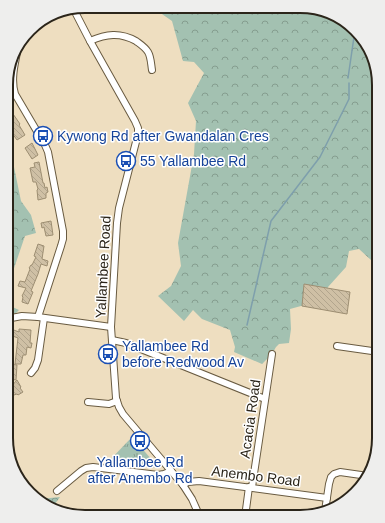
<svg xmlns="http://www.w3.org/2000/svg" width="385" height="523" font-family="Helvetica,sans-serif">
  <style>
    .forest { fill: url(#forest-crowns) }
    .park { fill: url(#park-tufts) }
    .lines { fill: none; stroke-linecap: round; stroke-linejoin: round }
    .stream { stroke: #7e9fac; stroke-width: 1.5 }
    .building { fill: url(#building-back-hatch); stroke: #9d8e72 }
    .street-casing { stroke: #695b41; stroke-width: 8 }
    .street { stroke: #fff; stroke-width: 6 }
    .labels { text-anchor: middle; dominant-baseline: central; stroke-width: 3; stroke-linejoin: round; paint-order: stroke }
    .transit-label { font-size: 14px; fill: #164399; stroke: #fff; text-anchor: start }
    .street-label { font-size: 14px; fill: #2b251a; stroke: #fff }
    .rim { fill: none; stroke: #2b251a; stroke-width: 2 }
  </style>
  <defs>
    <pattern id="forest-crowns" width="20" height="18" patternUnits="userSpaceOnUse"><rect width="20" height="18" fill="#a3c1b1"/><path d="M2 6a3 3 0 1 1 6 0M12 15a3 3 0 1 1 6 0" fill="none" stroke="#859d8f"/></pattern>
    <pattern id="park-tufts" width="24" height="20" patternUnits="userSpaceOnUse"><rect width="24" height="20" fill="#a3c1b1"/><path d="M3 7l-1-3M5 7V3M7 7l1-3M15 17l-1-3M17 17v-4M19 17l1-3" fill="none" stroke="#859d8f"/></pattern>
    <pattern id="building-back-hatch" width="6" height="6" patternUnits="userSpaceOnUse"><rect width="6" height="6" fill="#cfc0a5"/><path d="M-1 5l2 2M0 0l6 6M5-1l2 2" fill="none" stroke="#b2a58d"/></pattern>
  </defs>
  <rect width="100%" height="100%" fill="#eedec0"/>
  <!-- forest -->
  <g class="forest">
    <polygon points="155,6 311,7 348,22 371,50 379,85 379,252 371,260 359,249 349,251 346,267 328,287 321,309 301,306 290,309 291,329 289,343 279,344 276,347 272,354 262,364 234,352 235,347 230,330 202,319 193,310 184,321 158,296 171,286 181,266 178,243 194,154 196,121 188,103 204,73 194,62 183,61 172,21 159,12"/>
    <polygon points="7,154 14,167 21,201 31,215 36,233 25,236 9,283 6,304 19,310 16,313 6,316"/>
    <polygon points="60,497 52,508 41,504 38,501 40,499"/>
  </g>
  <!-- park -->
  <polygon class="park" points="132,437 159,468 108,462"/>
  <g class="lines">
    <!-- stream -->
    <g class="stream">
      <polyline points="303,7 311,12 324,12"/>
      <polyline points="348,78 355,30"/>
      <polyline points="247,325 271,221 320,157 349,99 349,83"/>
    </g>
  </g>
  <!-- building -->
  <g class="building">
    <polygon points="7,105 10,112 11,111 20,124 19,125 25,135 17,140 12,133 14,132 9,125 7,127"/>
    <polygon points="32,143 38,155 32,159 25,148"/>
    <polygon points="39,162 43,183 44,183 45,188 47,187 48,192 46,193 46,198 38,200 37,190 38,189 36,182 33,182 30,168 35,167 34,163"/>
    <polygon points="51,221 53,235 46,236 44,227 42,228 41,223"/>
    <polygon points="38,244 44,246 42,259 48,261 47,266 41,264 38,274 31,291 33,292 28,304 22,302 23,297 22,296 26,288 18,286 20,281 25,282 30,269 29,268 31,265 32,265 36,257 34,256"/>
    <polygon points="304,284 350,292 347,314 302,306"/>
    <polygon points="11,329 19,332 19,329 31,330 30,343 32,343 31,348 27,347 26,355 23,355 21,364 15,364 18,338 10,335"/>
    <polygon points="10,364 17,365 16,380 6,378 6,372 8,372"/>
    <polygon points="17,380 21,387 20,388 23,392 18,395 17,394 14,395 9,389"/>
  </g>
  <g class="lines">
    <!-- street casing -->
    <g class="street-casing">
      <g id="street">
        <polyline points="74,10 90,41 135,121 138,128 138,134 119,208 117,223 111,327 116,398 119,407 123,414 183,485 192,499 200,517"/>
        <path d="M90,41c16,-7 30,-9 46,0 4,3 9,6 12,11 3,5 3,12 4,18"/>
        <path d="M19,43c-3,16 -9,35 -4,51l30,51 3,7 15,79v8l-2,7 -23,71"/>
        <polyline points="6,319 22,316 38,317 111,327"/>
        <polyline points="112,340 126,343 265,399"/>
        <polyline points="337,346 379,352"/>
        <polyline points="31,373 35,368 38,360 44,318"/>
        <polyline points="88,402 109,404 117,401"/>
        <polyline points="183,485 188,482 199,481 327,498"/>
        <polyline points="252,487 272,354"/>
        <polyline points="57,491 81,471 86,468 93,467 158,475 164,474 171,471"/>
        <polyline points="325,511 329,484 331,477 334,474 340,472 368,476"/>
        <polyline points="245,517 249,487"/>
      </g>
    </g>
    <!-- street -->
    <use href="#street" class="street"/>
  </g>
  <!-- icons -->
  <defs>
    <g id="bus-ring" transform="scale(1)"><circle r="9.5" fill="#fff" stroke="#1a4fb4" stroke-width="1.5"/><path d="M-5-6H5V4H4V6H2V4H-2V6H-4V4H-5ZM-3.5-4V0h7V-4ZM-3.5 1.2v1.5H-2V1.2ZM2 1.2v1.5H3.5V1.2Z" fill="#1a4fb4"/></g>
  </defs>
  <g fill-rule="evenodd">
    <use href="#bus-ring" x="43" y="136"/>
    <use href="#bus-ring" x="126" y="161"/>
    <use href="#bus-ring" x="108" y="354"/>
    <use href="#bus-ring" x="140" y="441"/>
  </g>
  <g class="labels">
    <!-- transit labels -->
    <g class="transit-label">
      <text x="57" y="136">Kywong Rd after Gwandalan Cres</text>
      <text x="140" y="161">55 Yallambee Rd</text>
      <text x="122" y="346">Yallambee Rd<tspan x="122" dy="16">before Redwood Av</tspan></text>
      <text x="140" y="462" text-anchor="middle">Yallambee Rd<tspan x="140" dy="16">after Anembo Rd</tspan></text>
    </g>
    <!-- street labels -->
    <g class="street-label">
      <text transform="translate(103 267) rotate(-87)">Yallambee Road</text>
      <text transform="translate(250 419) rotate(-82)">Acacia Road</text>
      <text transform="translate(256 476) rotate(7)">Anembo Road</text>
    </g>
  </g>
  <!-- crop -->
  <path d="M0 0H385V523H0ZM85 13H300A72 72 0 0 1 372 85V438A72 72 0 0 1 300 510H85A72 72 0 0 1 13 438V85A72 72 0 0 1 85 13Z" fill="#eeeeed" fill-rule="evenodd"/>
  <path class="rim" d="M85 13H300A72 72 0 0 1 372 85V438A72 72 0 0 1 300 510H85A72 72 0 0 1 13 438V85A72 72 0 0 1 85 13Z"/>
</svg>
